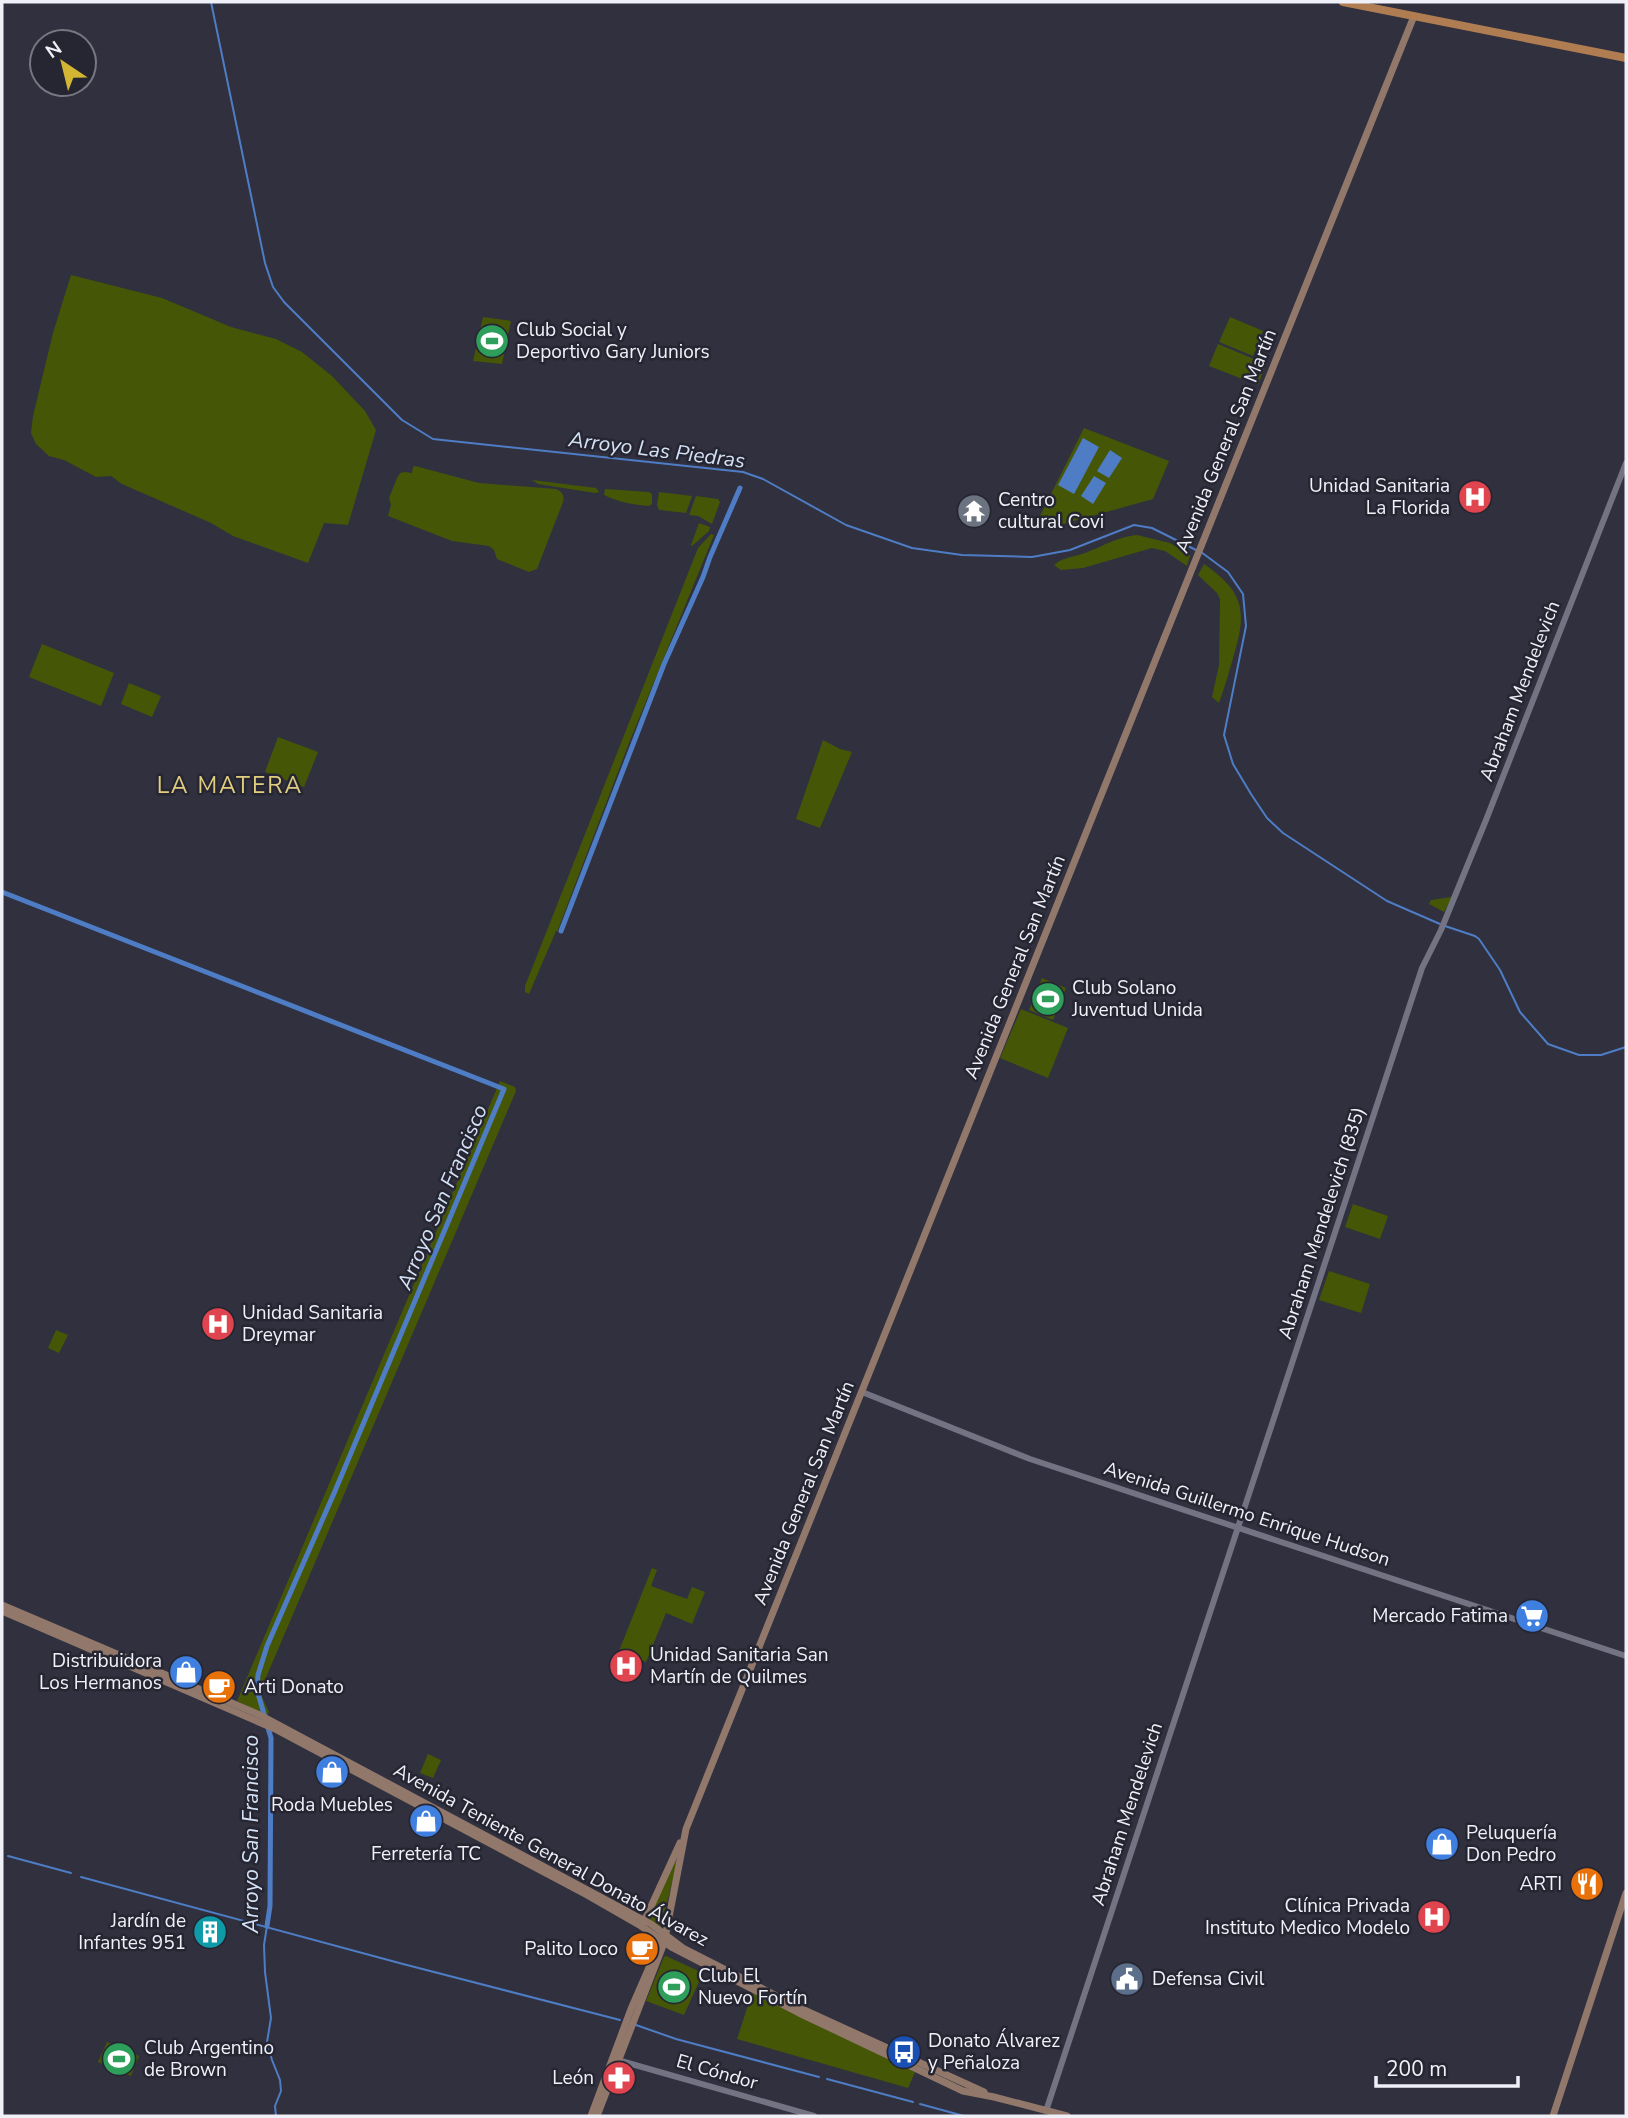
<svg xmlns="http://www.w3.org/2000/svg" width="1628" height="2118" font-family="'Nunito Sans',sans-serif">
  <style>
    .green { fill: #455707 }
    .water { fill: #4e7dc5 }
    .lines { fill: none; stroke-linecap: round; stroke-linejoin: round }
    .stream { stroke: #4e7dc5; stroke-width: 2 }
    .canal { stroke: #4e7dc5; stroke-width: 5 }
    .tertiary { stroke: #737383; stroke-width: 6 }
    .secondary { stroke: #91786b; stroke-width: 7 }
    .primary { stroke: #b07d53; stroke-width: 8 }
    .labels { text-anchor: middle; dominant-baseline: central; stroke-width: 5; stroke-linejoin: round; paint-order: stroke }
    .poi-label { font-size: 19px; fill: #f0f0f9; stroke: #262633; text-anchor: start }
    .street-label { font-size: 19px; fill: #f0f0f9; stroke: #262633 }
    .water-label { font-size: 21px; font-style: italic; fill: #d5e2f6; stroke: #262633 }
    .quarter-label { font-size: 23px; letter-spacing: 2px; fill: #e1cd7f; stroke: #262633 }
  </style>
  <rect width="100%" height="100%" fill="#30303e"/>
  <!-- green -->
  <g class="green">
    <polygon points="71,275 162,298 231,327 276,339 302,352 332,376 365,411 376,430 348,525 324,523 308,563 233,536 211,523 122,484 111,476 96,477 64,460 49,456 36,444 31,433 33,416 53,333"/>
    <polygon points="483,317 511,321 502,364 473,361"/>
    <polygon points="1230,317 1263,331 1253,356 1219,342"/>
    <polygon points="1218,344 1266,364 1258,385 1209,366"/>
    <polygon points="1084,428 1169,461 1153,499 1056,526 1035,526"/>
    <path d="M415,466l64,17 77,6c6,3 9,6 7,13l-26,67 -8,3 -32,-13 -3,-9 -5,-4 -37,-5 -64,-25 3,-11 -2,-7 8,-20 3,-5 5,-1 7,1 1,-6z"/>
    <polygon points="532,480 596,488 599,492 595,493 538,484"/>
    <path d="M605,489l44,3 3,2v10l-3,2c-15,-1 -31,-4 -45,-11z"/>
    <polygon points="659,492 692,496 686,513 659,510 657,505"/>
    <polygon points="696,496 718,499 720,502 712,524 698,516 689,515"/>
    <polygon points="699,523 710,527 709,531 692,546 691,545"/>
    <polygon points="711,534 714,535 629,743 557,932 556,931 529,994 525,992 525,986 698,548"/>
    <path d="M1137,535l33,8 20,12 -3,11 -22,-15 -13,-3 -69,20 -22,2 -7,-5c9,-8 20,-8 31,-12 21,-8 29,-15 52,-18z"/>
    <path d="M1204,564c37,26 44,44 31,87 -5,18 -10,35 -16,52l-7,-6 7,-32 1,-66 -3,-6 -19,-18z"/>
    <polygon points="42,644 114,673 101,706 29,677"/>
    <polygon points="129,683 161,696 152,717 121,704"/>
    <polygon points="278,737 318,752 304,787 265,772"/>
    <polygon points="823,740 840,749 852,752 820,828 796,819"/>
    <polygon points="1451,897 1452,898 1444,912 1429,904 1431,900"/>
    <polygon points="1042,978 1066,988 1053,1020 1029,1010"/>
    <polygon points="1021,1009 1068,1028 1048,1078 1000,1058"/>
    <polygon points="500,1081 515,1087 516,1091 262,1687 262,1697 269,1712 267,1716 237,1701"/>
    <polygon points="1353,1204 1388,1216 1380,1239 1345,1227"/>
    <polygon points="1329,1271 1370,1284 1361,1313 1319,1300"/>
    <polygon points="56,1330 68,1335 59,1353 48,1348"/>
    <polygon points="652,1568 657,1570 651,1586 687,1599 692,1587 705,1592 692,1624 666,1613 646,1662 619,1651"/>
    <polygon points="428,1754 441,1760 433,1778 420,1773"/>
    <polygon points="675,1860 677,1862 661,1928 648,1918"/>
    <polygon points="666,1956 703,1973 684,2015 646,2001 664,1957"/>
    <polygon points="752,1993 915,2072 908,2088 737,2039"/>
    <polygon points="107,2042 139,2056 131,2076 98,2062"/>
  </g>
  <!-- water -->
  <g class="water">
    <polygon points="1083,438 1099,447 1074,494 1058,485"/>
    <polygon points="1110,450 1122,458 1109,478 1097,471"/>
    <polygon points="1094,476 1106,483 1093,504 1081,496"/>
  </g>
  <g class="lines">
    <!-- stream -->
    <g class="stream">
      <polyline points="211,2 265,263 273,287 284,302 402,420 433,439 743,472 763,479 846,525 912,548 962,555 1032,557 1070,550 1134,525 1152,528 1196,550"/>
      <polyline points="1201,552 1228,572 1243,594 1246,626 1224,735 1233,764 1251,794 1267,818 1283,833 1387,901 1440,924"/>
      <polyline points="1445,926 1475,936 1479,939 1500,970 1520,1012 1548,1044 1579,1055 1601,1055 1626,1047"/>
      <polyline points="8,1856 71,1873"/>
      <polyline points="81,1877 403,1964 620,2020"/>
      <polyline points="267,1926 264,1945 265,1972 271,2018 267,2042 272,2060 280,2080 281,2091 275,2106 276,2116"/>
      <polyline points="636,2025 676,2039 819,2077"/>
      <polyline points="827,2079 913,2102"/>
      <polyline points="920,2104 964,2116"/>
    </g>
    <!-- canal -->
    <g class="canal">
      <polyline points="2,892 504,1089 335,1491 267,1646 258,1675 257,1690 271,1738 270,1906 267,1926"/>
      <polyline points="561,931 664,664 703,577 710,557 740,488"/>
    </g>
    <!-- tertiary -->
    <g class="tertiary">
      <polyline points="862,1392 1030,1459 1626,1656"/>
      <polyline points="614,2059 814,2116"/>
      <polyline points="1046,2111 1422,968 1441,930 1486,820 1626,463"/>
    </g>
    <!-- secondary -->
    <g class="secondary">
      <polyline points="2,1605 260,1715 651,1924 683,1948 802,2009 984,2092"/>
      <polyline points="2,1611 275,1729 587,1895 641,1926 673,1948 799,2013 963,2091 994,2097 1067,2116"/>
      <polyline points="643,1924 680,1843"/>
      <polyline points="591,2116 631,2009 662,1938"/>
      <polyline points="597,2116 664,1943 686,1829 1414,16"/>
      <polyline points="1553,2116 1626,1893"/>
    </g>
    <!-- primary -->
    <polyline class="primary" points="1343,2 1626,58"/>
  </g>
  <!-- icons -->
  <defs>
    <g id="stadium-disc" transform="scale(1.75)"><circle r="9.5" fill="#2e9e5b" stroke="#262633"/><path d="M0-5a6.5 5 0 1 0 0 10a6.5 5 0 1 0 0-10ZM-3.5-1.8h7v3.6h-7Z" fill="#fff"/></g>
    <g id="hospital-disc" transform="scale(1.75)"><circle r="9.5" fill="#e0444e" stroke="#262633"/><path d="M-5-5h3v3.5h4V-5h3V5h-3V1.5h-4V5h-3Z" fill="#fff"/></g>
    <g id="temple-disc" transform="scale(1.75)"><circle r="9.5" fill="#6b7280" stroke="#262633"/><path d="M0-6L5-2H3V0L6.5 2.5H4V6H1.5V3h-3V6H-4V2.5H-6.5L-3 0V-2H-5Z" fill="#fff"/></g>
    <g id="supermarket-disc" transform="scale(1.75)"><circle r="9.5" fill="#3f7fe0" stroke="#262633"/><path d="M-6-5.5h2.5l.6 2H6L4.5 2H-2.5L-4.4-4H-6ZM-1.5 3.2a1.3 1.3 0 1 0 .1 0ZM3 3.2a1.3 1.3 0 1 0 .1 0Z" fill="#fff"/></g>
    <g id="shop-disc" transform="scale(1.75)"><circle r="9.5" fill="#3f7fe0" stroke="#262633"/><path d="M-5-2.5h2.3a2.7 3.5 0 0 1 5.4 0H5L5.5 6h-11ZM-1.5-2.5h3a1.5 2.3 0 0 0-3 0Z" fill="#fff"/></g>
    <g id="cafe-disc" transform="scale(1.75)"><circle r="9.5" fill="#e8710a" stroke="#262633"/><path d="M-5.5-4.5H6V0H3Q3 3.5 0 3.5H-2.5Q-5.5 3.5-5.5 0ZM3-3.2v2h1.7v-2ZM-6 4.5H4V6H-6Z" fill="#fff"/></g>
    <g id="restaurant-disc" transform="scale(1.75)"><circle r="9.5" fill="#e8710a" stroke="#262633"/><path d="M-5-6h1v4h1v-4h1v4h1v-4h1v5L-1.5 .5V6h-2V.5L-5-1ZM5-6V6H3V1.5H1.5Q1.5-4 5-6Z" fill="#fff"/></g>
    <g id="building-disc" transform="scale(1.75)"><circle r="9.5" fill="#0f9aa8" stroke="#262633"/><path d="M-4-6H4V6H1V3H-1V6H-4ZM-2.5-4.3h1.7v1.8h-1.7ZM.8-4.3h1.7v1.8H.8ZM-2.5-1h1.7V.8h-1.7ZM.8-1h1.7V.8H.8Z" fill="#fff"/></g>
    <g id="civic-disc" transform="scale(1.75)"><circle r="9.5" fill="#5c6f8a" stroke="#262633"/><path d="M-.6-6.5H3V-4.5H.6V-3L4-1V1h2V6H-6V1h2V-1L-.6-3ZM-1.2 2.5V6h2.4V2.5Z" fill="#fff"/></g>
    <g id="bus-disc" transform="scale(1.75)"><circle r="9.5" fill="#1a4fb4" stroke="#262633"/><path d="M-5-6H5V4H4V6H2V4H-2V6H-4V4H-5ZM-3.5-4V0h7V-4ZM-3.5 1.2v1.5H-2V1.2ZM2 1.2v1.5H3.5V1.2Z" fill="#fff"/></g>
    <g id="pharmacy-disc" transform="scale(1.75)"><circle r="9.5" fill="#e0444e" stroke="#262633"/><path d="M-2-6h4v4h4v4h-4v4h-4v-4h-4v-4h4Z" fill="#fff"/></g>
  </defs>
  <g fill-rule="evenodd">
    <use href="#stadium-disc" x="492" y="341"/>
    <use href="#hospital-disc" x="1475" y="497"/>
    <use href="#temple-disc" x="974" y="511"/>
    <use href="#stadium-disc" x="1048" y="999"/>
    <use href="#hospital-disc" x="218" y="1324"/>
    <use href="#supermarket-disc" x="1532" y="1616"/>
    <use href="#hospital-disc" x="626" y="1666"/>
    <use href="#shop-disc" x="186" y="1672"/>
    <use href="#cafe-disc" x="219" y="1687"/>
    <use href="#shop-disc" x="332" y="1772"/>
    <use href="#shop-disc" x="426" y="1821"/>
    <use href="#shop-disc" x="1442" y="1844"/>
    <use href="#restaurant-disc" x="1587" y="1884"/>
    <use href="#hospital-disc" x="1434" y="1917"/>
    <use href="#building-disc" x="210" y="1932"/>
    <use href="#cafe-disc" x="642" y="1949"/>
    <use href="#civic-disc" x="1127" y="1979"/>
    <use href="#stadium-disc" x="674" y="1987"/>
    <use href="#bus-disc" x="904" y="2052"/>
    <use href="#stadium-disc" x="119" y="2059"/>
    <use href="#pharmacy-disc" x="619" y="2078"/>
  </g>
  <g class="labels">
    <!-- poi labels -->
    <g class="poi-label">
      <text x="516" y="330">Club Social y<tspan x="516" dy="22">Deportivo Gary Juniors</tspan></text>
      <text x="1450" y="486" text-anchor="end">Unidad Sanitaria<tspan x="1450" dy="22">La Florida</tspan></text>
      <text x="998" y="500">Centro<tspan x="998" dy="22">cultural Covi</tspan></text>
      <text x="1072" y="988">Club Solano<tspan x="1072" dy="22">Juventud Unida</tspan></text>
      <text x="242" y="1313">Unidad Sanitaria<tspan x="242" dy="22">Dreymar</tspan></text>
      <text x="1508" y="1616" text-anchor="end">Mercado Fatima</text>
      <text x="650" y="1655">Unidad Sanitaria San<tspan x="650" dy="22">Martín de Quilmes</tspan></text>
      <text x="162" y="1661" text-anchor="end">Distribuidora<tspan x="162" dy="22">Los Hermanos</tspan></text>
      <text x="244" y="1687">Arti Donato</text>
      <text x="332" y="1805" text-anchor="middle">Roda Muebles</text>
      <text x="1466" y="1833">Peluquería<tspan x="1466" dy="22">Don Pedro</tspan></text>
      <text x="426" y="1854" text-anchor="middle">Ferretería TC</text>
      <text x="1562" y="1884" text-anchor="end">ARTI</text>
      <text x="1410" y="1906" text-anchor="end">Clínica Privada<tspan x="1410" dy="22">Instituto Medico Modelo</tspan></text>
      <text x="186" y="1921" text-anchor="end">Jardín de<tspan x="186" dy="22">Infantes 951</tspan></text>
      <text x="618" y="1949" text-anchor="end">Palito Loco</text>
      <text x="698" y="1976">Club El<tspan x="698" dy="22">Nuevo Fortín</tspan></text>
      <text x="1152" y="1979">Defensa Civil</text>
      <text x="928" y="2041">Donato Álvarez<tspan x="928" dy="22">y Peñaloza</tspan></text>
      <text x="144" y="2048">Club Argentino<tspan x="144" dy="22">de Brown</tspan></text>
      <text x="594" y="2078" text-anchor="end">León</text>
    </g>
    <!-- street labels -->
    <g class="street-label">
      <text transform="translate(1226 441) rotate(-68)">Avenida General San Martín</text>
      <text transform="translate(1520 691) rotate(-69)">Abraham Mendelevich</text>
      <text transform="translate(1015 967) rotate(-68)">Avenida General San Martín</text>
      <text transform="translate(1322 1223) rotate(-72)">Abraham Mendelevich (835)</text>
      <text transform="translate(804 1493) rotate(-68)">Avenida General San Martín</text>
      <text transform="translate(1247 1514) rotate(18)">Avenida Guillermo Enrique Hudson</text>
      <text transform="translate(1127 1814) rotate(-72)">Abraham Mendelevich</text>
      <text transform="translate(551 1855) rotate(29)">Avenida Teniente General Donato Álvarez</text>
      <text transform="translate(717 2072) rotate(16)">El Cóndor</text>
    </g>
    <!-- water labels -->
    <g class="water-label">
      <text transform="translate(657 450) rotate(7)">Arroyo Las Piedras</text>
      <text transform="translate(442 1197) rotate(-67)">Arroyo San Francisco</text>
      <text transform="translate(251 1834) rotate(-90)">Arroyo San Francisco</text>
    </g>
    <!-- quarter labels -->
    <g class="quarter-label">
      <text x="230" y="785">LA MATERA</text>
    </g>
  </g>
  <!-- border -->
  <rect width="1628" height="2118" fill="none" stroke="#f0f0f9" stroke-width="7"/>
  <!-- north arrow -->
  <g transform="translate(63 63) rotate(325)"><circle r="33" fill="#262633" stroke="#777782" stroke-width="2"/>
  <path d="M0-5L12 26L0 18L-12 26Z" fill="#d4b635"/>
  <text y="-10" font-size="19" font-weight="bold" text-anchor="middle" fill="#f0f0f9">N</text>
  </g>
  <!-- scale -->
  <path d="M1376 2076v10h142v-10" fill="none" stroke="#f0f0f9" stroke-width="3.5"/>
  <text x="1386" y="2076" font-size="21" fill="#f0f0f9" stroke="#262633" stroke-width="5" paint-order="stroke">200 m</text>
</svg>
